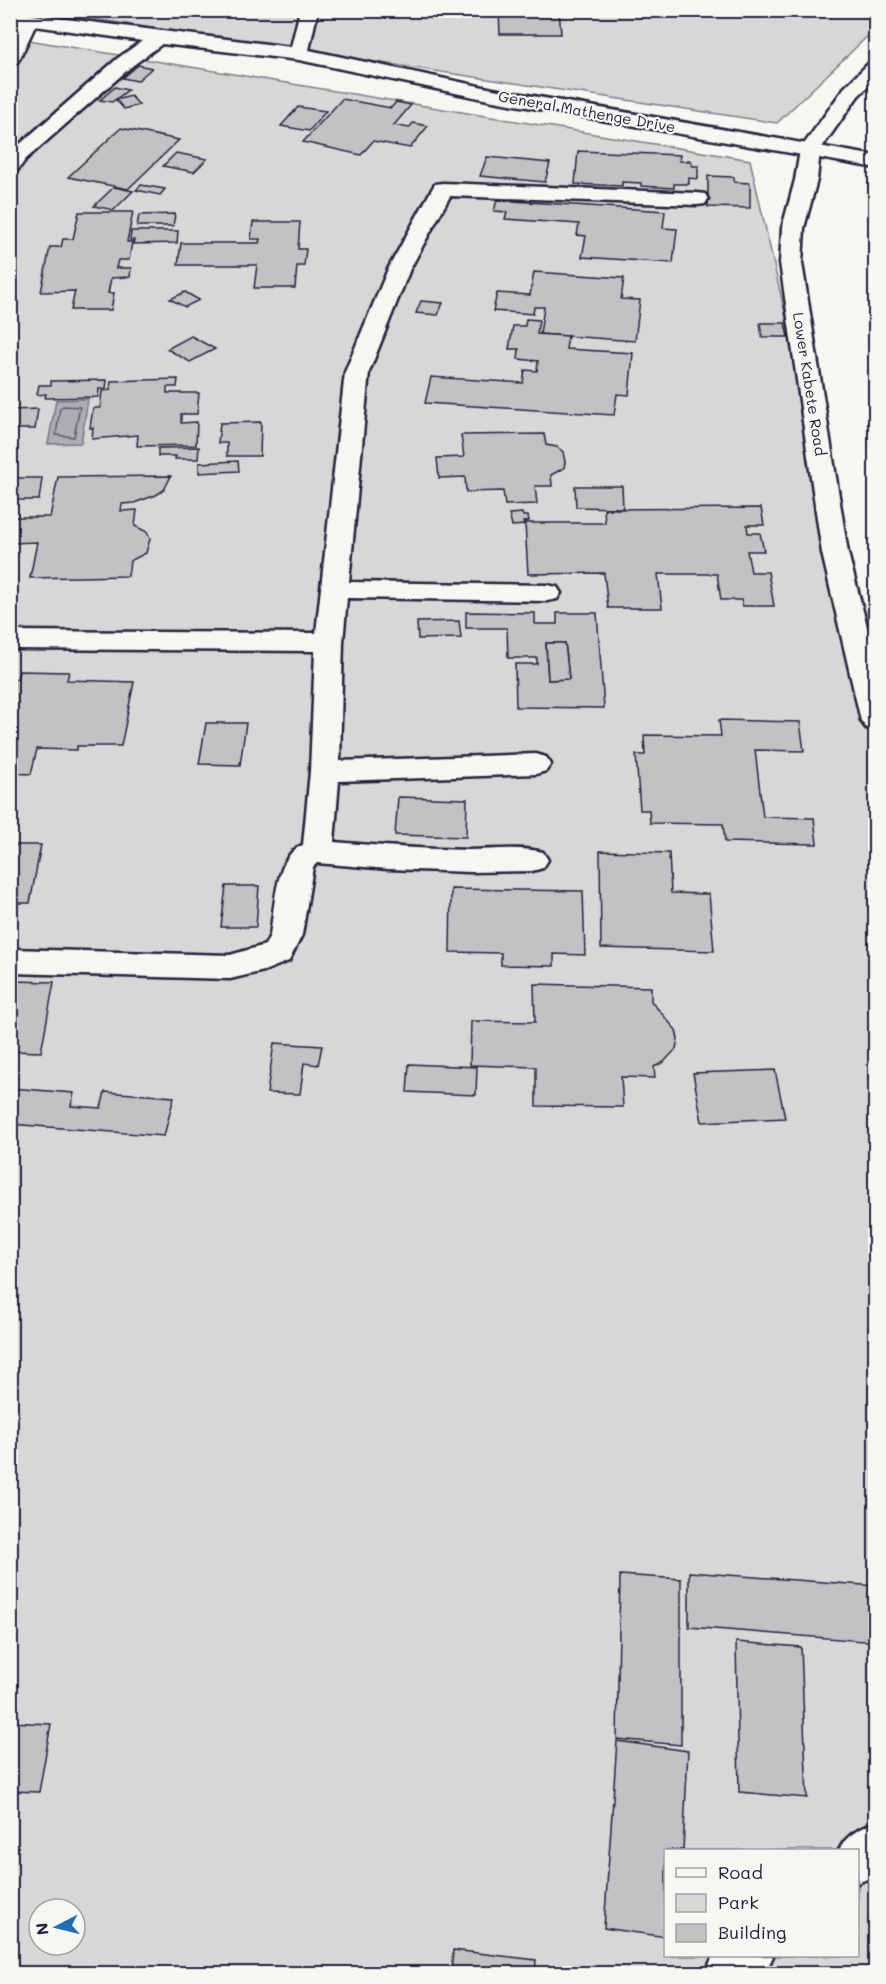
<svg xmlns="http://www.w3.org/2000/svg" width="886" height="1984" font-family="Mali,sans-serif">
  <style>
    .green { fill: #d7d7d7; stroke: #7c7c89; stroke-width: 1.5; fill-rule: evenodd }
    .water { fill: #adadb3; stroke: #757583; stroke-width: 1.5 }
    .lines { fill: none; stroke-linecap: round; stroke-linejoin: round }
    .shore { stroke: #5a5a6b; stroke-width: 1.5 }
    .building { fill: #c2c2c4; stroke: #22223b; stroke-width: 1.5; fill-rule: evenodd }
    .minor-casing { stroke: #22223b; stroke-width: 5 }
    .major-casing { stroke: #22223b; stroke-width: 5 }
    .minor { fill: #f6f6f2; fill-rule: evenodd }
    .major { fill: #f6f6f2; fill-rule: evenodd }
    .labels { text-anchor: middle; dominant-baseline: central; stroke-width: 4.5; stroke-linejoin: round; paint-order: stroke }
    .far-street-label { font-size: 15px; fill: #22223b; stroke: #f6f6f2 }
  </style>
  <rect width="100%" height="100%" fill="#f6f6f2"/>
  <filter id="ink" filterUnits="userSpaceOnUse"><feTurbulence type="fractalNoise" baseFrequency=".0167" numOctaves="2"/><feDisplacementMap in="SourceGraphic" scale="12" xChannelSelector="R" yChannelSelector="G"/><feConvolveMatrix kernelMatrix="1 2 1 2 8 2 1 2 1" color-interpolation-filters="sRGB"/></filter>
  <g filter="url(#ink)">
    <!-- green -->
    <g class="green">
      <polygon points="875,10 876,28 777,123 41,11"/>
      <path d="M10,37l740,123 125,548v1265h-864zM666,1850h192v106h-192zM39,1909h36v36h-36z"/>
    </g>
    <!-- water -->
    <polygon class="water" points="88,399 81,443 48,444 56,400"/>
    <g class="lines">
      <!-- shore -->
      <polygon class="shore" points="63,406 80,407 74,437 56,435 60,408"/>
    </g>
    <!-- building -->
    <g class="building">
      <polygon points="559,10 561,34 500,34 499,11 444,11"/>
      <polygon points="138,65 152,68 137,81 123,78"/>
      <polygon points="115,87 128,90 112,102 100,100"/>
      <polygon points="131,96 139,105 124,109 116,100"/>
      <polygon points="342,99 391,108 396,102 411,105 394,125 409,128 413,123 428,126 410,148 373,141 361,155 303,142"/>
      <polygon points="298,107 326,111 309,131 281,126"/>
      <polygon points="121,128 179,140 128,189 68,177"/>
      <polygon points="578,151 680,155 679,161 691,161 692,166 698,166 698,179 689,178 689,184 674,184 674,188 641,186 641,183 622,182 622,186 575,184"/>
      <polygon points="176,153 207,159 194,172 163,166"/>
      <polygon points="487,157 550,163 545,182 480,176"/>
      <polygon points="708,176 734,177 734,182 750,183 750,208 708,207"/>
      <polygon points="141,185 165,189 160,195 136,190"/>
      <polygon points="114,187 133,191 114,210 94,206"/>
      <polygon points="497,200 665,211 663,228 677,229 673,263 582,257 586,236 577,235 579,224 505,219 507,212 494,211"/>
      <polygon points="79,212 133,212 127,242 132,242 129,260 118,260 116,268 131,268 130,277 111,278 108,293 114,293 111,310 71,310 75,291 41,292 50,247 61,247 63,239 73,239"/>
      <polygon points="175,214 173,226 137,226 139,215"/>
      <polygon points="253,222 300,222 298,249 306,249 304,266 297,266 295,288 254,288 257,265 178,265 181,243 259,243 260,239 251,239"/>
      <polygon points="131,231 178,231 177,243 133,244 134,240 130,240"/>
      <polygon points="534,272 624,278 621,299 640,300 635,341 540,334 544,307 534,307 533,314 493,311 497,293 530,295"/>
      <polygon points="185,292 199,300 185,307 170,299"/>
      <polygon points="421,301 443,303 438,315 416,313"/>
      <polygon points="526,319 539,320 537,334 568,336 566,349 633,353 629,395 617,394 614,415 425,403 431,377 523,383 525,370 537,371 538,361 518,359 519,349 509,349 513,326 525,326"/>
      <polygon points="760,323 785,323 788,337 762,337"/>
      <polygon points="191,336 215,349 190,362 167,349"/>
      <polygon points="178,379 177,387 167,387 167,393 199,393 197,414 181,414 181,423 197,422 196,445 137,446 138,435 92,439 93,428 90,428 93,408 100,408 102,391 110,390 111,381"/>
      <polygon points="107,380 106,389 99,389 98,397 45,398 46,394 37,395 39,385 51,385 51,381"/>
      <polygon points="38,409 35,429 10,429 10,410"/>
      <polygon points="261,422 260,456 227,456 227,443 218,443 220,423"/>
      <polygon points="544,434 546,445 557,447 563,452 565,462 564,468 551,475 552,486 535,486 537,504 505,505 503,491 466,492 465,477 439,478 437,458 464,457 461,435"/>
      <polygon points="199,447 198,459 175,459 176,456 158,456 158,448"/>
      <polygon points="238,461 239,471 199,473 199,463"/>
      <polygon points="171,476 164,490 156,495 134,503 122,504 121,511 137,510 135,526 147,532 150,539 146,553 130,561 128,576 30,578 37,542 10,543 10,517 50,517 58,477"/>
      <polygon points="10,478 42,478 39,500 10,500"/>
      <polygon points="575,486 622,486 623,508 576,507"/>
      <polygon points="761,508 764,525 747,525 748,533 760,533 764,551 747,551 751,572 768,572 774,606 743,606 741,600 721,600 717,574 658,574 662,608 608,608 604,573 528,574 525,523 605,523 604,509"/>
      <polygon points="522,513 523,516 528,516 529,521 523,522 524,525 512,526 509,514"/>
      <path d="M466,612l69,1v11h22v-11h40l7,95 -88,-1 -1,-43h22v-6h-29l-1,-30h-41zM546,643h19l4,36 -21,1z"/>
      <polygon points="459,621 461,638 418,639 417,622"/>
      <polygon points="546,643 565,643 569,679 548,680"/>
      <polygon points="19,671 69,672 67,680 134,682 121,746 77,746 77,750 37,749 31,774 10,773 10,679 17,679"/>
      <polygon points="719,720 800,722 804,751 755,750 763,817 814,818 817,844 725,842 723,824 650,823 649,810 640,810 636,755 645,755 644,735 721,736"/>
      <polygon points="206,723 246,723 240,765 199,764"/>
      <polygon points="398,797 467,799 466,837 395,835"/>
      <polygon points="10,845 41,845 30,903 10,903"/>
      <polygon points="600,851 669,853 671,893 709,894 714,951 601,948"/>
      <polygon points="226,886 259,886 256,927 221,927"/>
      <polygon points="451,889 583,891 585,955 554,954 554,966 501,965 501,953 450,952"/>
      <polygon points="10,981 54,982 41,1052 10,1051"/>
      <polygon points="534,984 651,987 651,1001 676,1030 678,1039 676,1049 664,1062 654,1067 655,1078 621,1077 623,1107 536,1106 536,1067 470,1065 471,1021 535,1022"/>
      <polygon points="274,1043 322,1046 318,1065 304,1063 300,1094 267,1093"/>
      <polygon points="409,1064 477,1067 476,1095 407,1092"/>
      <polygon points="775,1070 785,1118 702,1122 693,1073"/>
      <polygon points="10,1088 74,1093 71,1106 101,1108 105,1092 174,1097 164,1136 10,1124"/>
      <polygon points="689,1572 876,1586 876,1642 689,1627"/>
      <polygon points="620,1575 681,1579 681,1745 617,1739"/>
      <polygon points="736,1642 801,1647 807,1798 739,1792"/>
      <polygon points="10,1722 51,1724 39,1792 10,1791"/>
      <polygon points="617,1741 688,1751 683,1850 666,1850 666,1937 604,1928"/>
      <polygon points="453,1950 536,1960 535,1974 451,1974"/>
    </g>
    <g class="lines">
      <!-- minor casing -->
      <g class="minor-casing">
        <g id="minor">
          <polygon points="300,10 318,10 309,50 493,89 876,156 876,168 493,101 299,60 162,44 132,66 26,159 17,171 10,173 12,151 118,58 142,41 35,26 20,58 17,62 10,64 10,37 17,24 10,24 10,12 291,47"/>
          <path d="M443,183l254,10 8,1 3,5 -3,5 -8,1 -247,-9 -40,73 -41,103 -20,210 198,3 10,2 4,6 -4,6 -10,2 -200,-3 -4,44 -3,119 196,-7 10,3 5,7 -5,7 -10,3 -197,7 -5,61c45,4 90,7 135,8 24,0 51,-4 74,2l5,8 -5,8 -11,3 -62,1 -82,-3 -71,-6 -4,4 -11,68 -13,26 -25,10 -34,8 -220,-6v-24l220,6 35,-10 5,-10c5,-26 5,-81 33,-90l7,-74 5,-120 -305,-2v-18l306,2 29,-261 43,-103 44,-80 3,-5z"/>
          <path d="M876,1822v53l-18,8v-33h-19c6,-14 22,-23 37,-28z"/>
          <polygon points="713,1956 773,1956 765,1974 705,1974"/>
        </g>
      </g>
      <!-- major casing -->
      <g class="major-casing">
        <polygon id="major" points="876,61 876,79 858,96 820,150 817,180 804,228 802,263 848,553 876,661 876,730 866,728 861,721 822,553 780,263 782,228 795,180 800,150 844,88 869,63"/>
      </g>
      <!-- minor -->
      <use href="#minor" class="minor"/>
      <!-- major -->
      <use href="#major" class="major"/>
    </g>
  </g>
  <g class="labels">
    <!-- far-street labels -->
    <g class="far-street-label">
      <text transform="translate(587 111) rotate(10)">General Mathenge Drive</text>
      <text transform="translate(810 384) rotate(81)">Lower Kabete Road</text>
    </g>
  </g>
  <!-- margin -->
  <rect width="886" height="1984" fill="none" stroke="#f6f6f2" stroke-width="36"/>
  <rect x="18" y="18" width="850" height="1948" fill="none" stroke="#22223b" stroke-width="2" filter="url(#ink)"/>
  <!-- legend -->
  <rect x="664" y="1849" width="195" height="108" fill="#f6f6f2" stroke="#a1a1a9" stroke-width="1.5"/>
  <rect x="676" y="1868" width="30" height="9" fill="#f6f6f2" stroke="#a1a1a9" stroke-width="1.5"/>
  <text x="718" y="1879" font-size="18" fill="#22223b">Road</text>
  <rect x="676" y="1894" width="30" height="18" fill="#d7d7d7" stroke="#a1a1a9" stroke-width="1.5"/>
  <text x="718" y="1909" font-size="18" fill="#22223b">Park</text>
  <rect x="676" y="1924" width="30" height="18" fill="#c2c2c4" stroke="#a1a1a9" stroke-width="1.5"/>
  <text x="718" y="1939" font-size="18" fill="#22223b">Building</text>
  <!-- north arrow -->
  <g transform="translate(57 1927) rotate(263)"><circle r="28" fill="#f6f6f2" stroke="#a1a1a9" stroke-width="1.5"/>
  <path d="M0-4.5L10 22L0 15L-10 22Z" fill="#1f6fb2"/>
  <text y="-9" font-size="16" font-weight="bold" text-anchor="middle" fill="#22223b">N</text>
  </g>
</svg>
